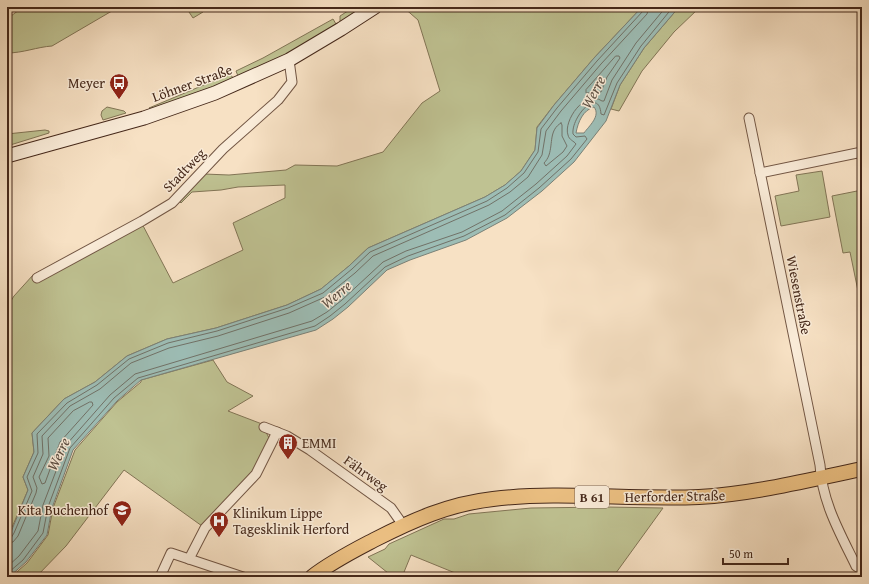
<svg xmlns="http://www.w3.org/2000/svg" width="869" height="584" font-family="'Gentium Book Plus',serif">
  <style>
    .green { fill: #bfc292; stroke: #827556 }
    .water { fill: #9dbdb5; stroke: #7a8177; fill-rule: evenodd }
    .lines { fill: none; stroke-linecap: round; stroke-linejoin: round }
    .shore { stroke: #717268; stroke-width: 1 }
    .street-casing { stroke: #725644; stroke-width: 11 }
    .secondary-casing { stroke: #45281a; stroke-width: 15 }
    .primary-casing { stroke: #45281a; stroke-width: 16 }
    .street { stroke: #faecd9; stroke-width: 9 }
    .secondary { stroke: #faecd9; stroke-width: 13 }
    .primary { stroke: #ecc082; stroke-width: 14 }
    .labels { text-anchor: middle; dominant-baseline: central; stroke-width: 3; stroke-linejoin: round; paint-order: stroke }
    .shield { fill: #faecd9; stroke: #7b6353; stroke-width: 1 }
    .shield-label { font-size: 13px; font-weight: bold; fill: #45281a }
    .poi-label { font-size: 14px; fill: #45281a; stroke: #faecd9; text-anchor: end }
    .street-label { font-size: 14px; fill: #45281a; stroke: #faecd9 }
    .water-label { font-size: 15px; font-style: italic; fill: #5b4d41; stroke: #faecd9 }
  </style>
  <rect width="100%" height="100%" fill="#f7e1c4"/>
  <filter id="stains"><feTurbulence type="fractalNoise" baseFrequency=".005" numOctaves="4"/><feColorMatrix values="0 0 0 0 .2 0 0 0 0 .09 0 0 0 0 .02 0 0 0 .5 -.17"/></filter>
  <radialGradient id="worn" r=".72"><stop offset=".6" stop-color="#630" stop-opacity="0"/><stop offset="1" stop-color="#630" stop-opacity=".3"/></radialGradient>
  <!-- green -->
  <g class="green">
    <path d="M23,7h94v1l-65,38c-15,1 -29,7 -45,7v-34z"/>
    <polygon points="189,7 203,7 203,12 193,18 189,12"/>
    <polygon points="354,7 368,7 342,22 340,21 340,16"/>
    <polygon points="403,7 623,7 625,9 627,7 642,7 594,58 554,105 537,127 535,150 521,171 505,185 485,197 368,248 349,266 321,289 287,305 216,328 167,339 127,356 95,382 64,399 32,433 34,452 23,477 28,490 10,532 7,537 7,307 14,296 33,275 139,218 173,283 243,250 233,223 285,198 285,185 238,187 221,190 192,192 181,203 178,200 204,174 229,175 286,170 295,165 337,166 383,152 422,103 440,91 418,20"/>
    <polygon points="679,7 703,7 698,9 674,32 642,71 619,111 611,109 620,85 644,48"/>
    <polygon points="333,19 336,24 301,48 238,76 236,71 263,58"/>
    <polygon points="230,74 234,79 155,108 149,108"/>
    <polygon points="107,107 124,111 126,113 103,120 101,115 102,111"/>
    <polygon points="45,130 49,131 49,133 7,146 7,134"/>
    <polygon points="822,171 830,217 781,226 775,196 799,191 796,175"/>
    <polygon points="862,190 862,290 858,291 850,252 843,253 832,196"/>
    <polygon points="213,360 227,382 253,396 228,411 262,424 269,438 253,472 202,526 124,470 66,546 36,577 11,577 27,563 48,535 53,508 75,450 117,402 141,382 141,380"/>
    <polygon points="607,507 663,508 613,577 465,577 411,555 402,577 393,577 368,557 385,549 389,544 444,519 454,519 469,514 531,508"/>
  </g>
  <!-- water -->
  <path class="water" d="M642,7h37l-35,41 -24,37 -14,36 -32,41 -32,29 -35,27 -41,22 -56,20 -23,10 -39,37 -15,12 -17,11 -175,50 -24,21 -44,49 -21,58 -5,27 -21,27 -17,15h-2v-40l4,-5 17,-42 -5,-13 11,-25 -2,-19 32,-34 31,-17 32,-26 40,-17 49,-11 71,-23 34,-16 28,-23 19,-18 117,-51 20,-12 16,-14 14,-21 2,-22 17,-23 40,-47zM594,107c7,9 -5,19 -10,26h-8c2,-11 7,-23 18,-26z"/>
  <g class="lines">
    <!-- shore -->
    <g class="shore">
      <polygon points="616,56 619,56 620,58 607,77 601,92 586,93 586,90"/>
      <path d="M561,123l1,2v11l5,10 -4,6 -17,14 -2,-3c2,-2 4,-5 5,-8 4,-12 0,-25 12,-32z"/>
      <polygon points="90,402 92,402 93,405 60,442 45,483 42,484 39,477 49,456 48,438 73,411"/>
      <polyline points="7,538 11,538 14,533 32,491 27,477 38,453 37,434 67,403 97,385 129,359 168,343 217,331 288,308 323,293 352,269 370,252 487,201 507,188 524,173 538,152 541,129 557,108 597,61 643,11 644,7"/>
      <polyline points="7,543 13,542 18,536 36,493 37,488 33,477 43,454 42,436 70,406 100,389 131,363 169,348 218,336 289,313 325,297 355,273 373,256 489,205 510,192 528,177 542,155 546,131 561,111 601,64 647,14 649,7"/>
      <path d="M7,567l12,-11 19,-25 5,-26 23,-60 44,-50 25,-21 177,-53 15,-9 15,-12 41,-38 23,-11 56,-19 40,-21 34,-27 31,-28 9,-12c-2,-3 -7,-4 -8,-9 -5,-14 17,-46 34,-34h2l8,-21 24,-37 30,-36"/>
      <path d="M7,576l2,-4 14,-12 20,-27 5,-26 22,-59 44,-50 24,-20 177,-52 15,-10 15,-12 40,-37 23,-11 56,-20 41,-21 34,-27 32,-29 16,-20 -2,-3 -9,1 -3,-3c-2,-17 26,-48 28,-20l3,1 13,-32 24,-37 32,-39"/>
    </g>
    <!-- street casing -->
    <g class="street-casing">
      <g id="street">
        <path d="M749,118l71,347c2,37 20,68 36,101l6,4"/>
        <polyline points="760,173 862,152"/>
        <polyline points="37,278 142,221 172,203 223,149 278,100 292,82 289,60"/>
        <polyline points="264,427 287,436 310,450 391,508 403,525"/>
        <polyline points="189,559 205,528 256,474 277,432"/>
        <polyline points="160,577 171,553 243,577"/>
      </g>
    </g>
    <!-- secondary casing -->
    <g class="secondary-casing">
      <polyline id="secondary" points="7,156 144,118 215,93 289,60 341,29 375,7"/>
    </g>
    <!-- primary casing -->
    <g class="primary-casing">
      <path id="primary" d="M312,577c19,-15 41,-26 62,-37 39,-20 75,-36 119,-41 68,-8 137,1 206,-2 55,-3 109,-17 163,-28"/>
    </g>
    <!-- street -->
    <use href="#street" class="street"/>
    <!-- secondary -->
    <use href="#secondary" class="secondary"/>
    <!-- primary -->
    <use href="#primary" class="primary"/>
  </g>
  <!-- icons -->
  <defs>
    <g id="bus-pin" transform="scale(1)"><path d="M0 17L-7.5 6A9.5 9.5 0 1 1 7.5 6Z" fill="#8f2418" stroke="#faecd9"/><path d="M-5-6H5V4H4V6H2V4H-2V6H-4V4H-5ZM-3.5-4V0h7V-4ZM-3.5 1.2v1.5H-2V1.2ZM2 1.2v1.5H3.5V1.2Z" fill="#fff"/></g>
    <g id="building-pin" transform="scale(1)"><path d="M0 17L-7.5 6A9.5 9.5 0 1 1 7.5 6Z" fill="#8f2418" stroke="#faecd9"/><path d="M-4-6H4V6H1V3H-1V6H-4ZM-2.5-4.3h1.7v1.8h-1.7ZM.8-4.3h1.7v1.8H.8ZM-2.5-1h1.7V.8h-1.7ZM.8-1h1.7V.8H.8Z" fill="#fff"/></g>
    <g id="school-pin" transform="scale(1)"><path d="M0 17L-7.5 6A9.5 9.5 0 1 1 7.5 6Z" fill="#8f2418" stroke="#faecd9"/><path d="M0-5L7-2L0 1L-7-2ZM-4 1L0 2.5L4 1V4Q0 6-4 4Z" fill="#fff"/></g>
    <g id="hospital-pin" transform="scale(1)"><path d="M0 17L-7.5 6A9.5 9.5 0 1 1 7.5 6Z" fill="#8f2418" stroke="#faecd9"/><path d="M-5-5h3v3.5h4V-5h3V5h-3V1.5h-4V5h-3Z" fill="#fff"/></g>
  </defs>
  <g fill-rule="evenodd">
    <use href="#bus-pin" x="119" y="83"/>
    <use href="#building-pin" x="288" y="443"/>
    <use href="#school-pin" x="122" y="510"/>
    <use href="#hospital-pin" x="219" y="521"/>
  </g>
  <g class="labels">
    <!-- shield labels -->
    <rect class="shield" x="575" y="486" width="34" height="22" rx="3"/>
    <g class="shield-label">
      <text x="592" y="497">B 61</text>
    </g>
    <!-- poi labels -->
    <g class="poi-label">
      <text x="105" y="83">Meyer</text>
      <text x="302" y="443" text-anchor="start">EMMI</text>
      <text x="108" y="510">Kita Buchenhof</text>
      <text x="233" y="513" text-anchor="start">Klinikum Lippe<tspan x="233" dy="16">Tagesklinik Herford</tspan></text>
    </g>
    <!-- street labels -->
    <g class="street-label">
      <text transform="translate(192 83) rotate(-20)">Löhner Straße</text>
      <text transform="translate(184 170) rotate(-46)">Stadtweg</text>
      <text transform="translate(799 295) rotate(79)">Wiesenstraße</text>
      <text transform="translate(366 473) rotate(36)">Fährweg</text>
      <text transform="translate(675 496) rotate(-1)">Herforder Straße</text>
    </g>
    <!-- water labels -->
    <g class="water-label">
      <text transform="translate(593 92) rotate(-62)">Werre</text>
      <text transform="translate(336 294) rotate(-40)">Werre</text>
      <text transform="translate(58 454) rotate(-65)">Werre</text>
    </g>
  </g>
  <!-- margin -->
  <rect width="869" height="584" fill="none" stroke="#f7e1c4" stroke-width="24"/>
  <rect x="8" y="8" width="853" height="568" fill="none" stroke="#45281a" stroke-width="2"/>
  <rect x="12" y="12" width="845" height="560" fill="none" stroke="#45281a"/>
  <!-- scale -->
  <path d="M723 558v6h65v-6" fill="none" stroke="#45281a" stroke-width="2"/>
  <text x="729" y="558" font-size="12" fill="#45281a" stroke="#faecd9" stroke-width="3" paint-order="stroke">50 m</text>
  <rect width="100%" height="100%" filter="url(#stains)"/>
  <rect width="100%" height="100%" fill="url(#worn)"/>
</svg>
